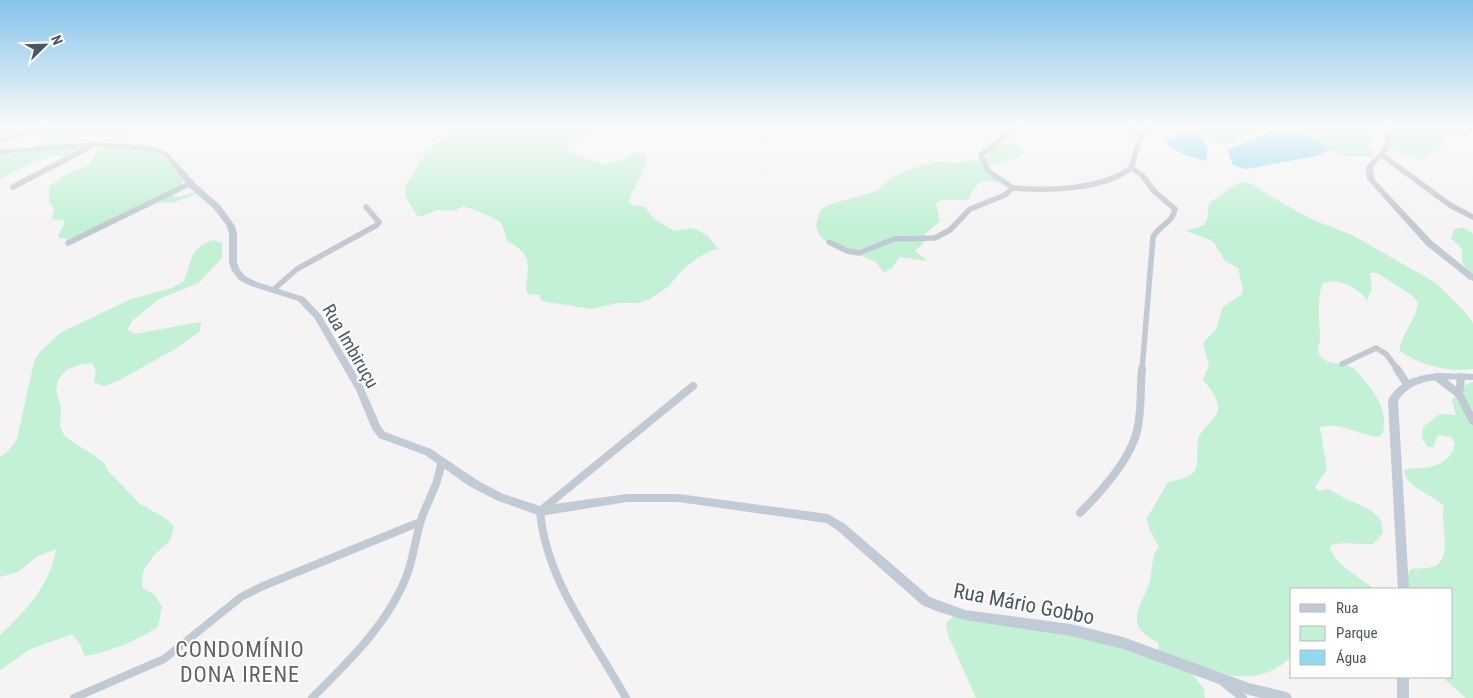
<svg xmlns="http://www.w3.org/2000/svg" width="1473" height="698" font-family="'Roboto Condensed',sans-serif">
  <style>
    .green { fill: #c3f1d5 }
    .water { fill: #90daee }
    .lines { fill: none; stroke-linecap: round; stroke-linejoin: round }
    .street-far1 { stroke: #c1cad2; stroke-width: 5.5 }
    .street { stroke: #c1cad2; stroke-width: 8 }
    .secondary { fill: #c1cbd6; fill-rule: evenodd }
    .labels { text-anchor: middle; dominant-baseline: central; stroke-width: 4; stroke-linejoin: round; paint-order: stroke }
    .street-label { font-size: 18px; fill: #4a5661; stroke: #fff }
    .near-street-label { font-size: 21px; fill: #4a5661; stroke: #fff }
    .near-neighbourhood-label { font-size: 22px; letter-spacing: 1px; fill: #5f6368; stroke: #fff }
  </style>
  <rect width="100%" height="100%" fill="#f5f3f3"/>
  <!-- green -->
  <g class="green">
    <path d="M6,127h162c-11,5 -23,3 -35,3 -6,1 -9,4 -14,6 -6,2 -36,-3 -42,-6l-5,5 3,3 -14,1 4,-6 -18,3 -14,-3 -33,7v-11z"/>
    <path d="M454,127h143l-26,14 -5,5 2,4 19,9 18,5 21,-5 9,-7 10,1c6,12 -14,35 -16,49l4,3 12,2 9,12 20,12 19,-3 14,7 12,15h-6l-16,8 -16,13 -12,15 -19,13 -12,4h-20l-27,6 -50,-8 -1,-6 -12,-1c-3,-5 -2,-9 -1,-15 3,-23 -1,-27 -20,-38 -2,-6 -3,-15 -7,-19 -4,-4 -30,-14 -37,-16 -9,7 -15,4 -25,4 -6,1 -14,6 -20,7l-12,-20 -1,-10 19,-32 13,-13 17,-10 1,-2z"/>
    <path d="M1204,127h170l-6,2 4,13 -3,4 5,6 -3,4 -28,1 -30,-18 -22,-7 -22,-4 -18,3c-6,10 -22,11 -33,14l-19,-10 -2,-6z"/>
    <polygon points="1385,127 1472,127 1473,133 1466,136 1448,134 1444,145 1421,160 1391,149 1388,146"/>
    <path d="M1012,142l10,5 2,5 -5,5 -32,10 6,6 5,11 -8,-3h-9l-8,9 -5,10c-11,2 -22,-4 -32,3l4,18 -16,14v8l-9,8 13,10 -29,-4 -7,11 -8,5 -8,-11 -42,-17 -11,-6 -5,-6 -2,-8 4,-14 7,-6 49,-14 17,-14 22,-10 20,-5 19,1 27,-4 7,-3 7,-9z"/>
    <path d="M46,143l37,1 -14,12c-5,1 -11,-1 -16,0 -19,4 -35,15 -53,23v-31l29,1z"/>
    <path d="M125,144c35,5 39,5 59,35l-2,6 -9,6 -1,4 7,2 18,-6v3l-25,9 -18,-1 -74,34 -11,3 -10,-1 -1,-3 7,-12 -2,-3 -11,-1 2,-10 -5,-8v-14l16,-12 25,-11 6,-12 5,-4z"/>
    <path d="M1245,182l9,3 16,11 41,23 41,16 84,48 30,30 7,10v46c-26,3 -51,-3 -73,-18 -1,-13 16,-31 18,-48l-5,-7 -36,-23h-7l2,15 -5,13c-6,-12 -32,-26 -45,-17 -5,20 -3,33 -2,53 1,7 -5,11 0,18 7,11 21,7 31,12 6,3 10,9 14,14 13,16 22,30 18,52l-5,4c-23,-3 -36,-15 -58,-10l7,43 -12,17 4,4 10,-2c13,11 44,17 52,32 1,3 1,8 2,12l-10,11c-14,1 -28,-3 -41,1l-2,3c8,20 29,28 44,41h-82v67c-32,31 -59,19 -98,13l-4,2 14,18 1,9h-229l-28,-63 -2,-12 8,-7 13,-1 187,37 5,-4 -1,-5c-8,-5 -20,-11 -21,-22 -1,-15 10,-27 13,-41 3,-11 1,-25 9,-33l-10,-18 -2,-11 21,-36c7,-2 20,-3 25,-9 7,-7 3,-25 5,-34 3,-9 11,-14 17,-22 9,-12 -4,-28 -12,-37l6,-15 -6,-22 13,-14 7,-22 18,-12 2,-5 -5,-22 -13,-7 -10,-17 -5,-4 -24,-9 18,-6 3,-5 2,-17 29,-20z"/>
    <path d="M1458,228h6l9,6v40c-11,-8 -12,-13 -11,-25l-11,-11 3,-8z"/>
    <path d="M213,240l9,3v15l-24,25 -39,16 -26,21 -6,9 7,5 67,-12 -1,9 -23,17 -59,33 -14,5 -10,-4 2,-12 -4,-7 -13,2 -13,5 -8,10 -2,10 5,17 -1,20 4,8 10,8 20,12 10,8 5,9 31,32 25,14 9,8 -4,15 -16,14 -11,16 -1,17 12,6 8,13 -4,20c-23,14 -45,24 -73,29l-5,-12 -8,-10 -43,16 -29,20v-35c25,-23 51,-51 56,-86l-20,8 -18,15 -18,5v-120l9,-7 8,-11 17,-77 4,-8 22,-21 71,-34 41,-11 12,-7c8,-19 5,-33 29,-41z"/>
    <path d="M1473,382v316h-7l-24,-21h10v-88h-49l1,-8 7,-12c7,-1 17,0 24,-3 18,-9 5,-44 9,-60 -12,-13 -36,-16 -40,-35 6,-4 14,-2 21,-3 15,-2 26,-9 30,-24l-4,-7 -11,-2 -3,1 -3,11h-6l-6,-9 1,-11 17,-13 16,1 -4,-14 8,-14z"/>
  </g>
  <!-- water -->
  <g class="water">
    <path d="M1187,132l14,4 7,12 -2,13c-14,-4 -33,-8 -41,-20z"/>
    <polygon points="1271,132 1300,132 1331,149 1317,156 1245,169 1233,165 1227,150"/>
  </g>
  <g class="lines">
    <!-- street-far1 -->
    <g class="street-far1">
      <polyline points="1129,127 1141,136"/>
      <polyline points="1382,155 1450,205 1473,217"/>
      <polyline points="13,187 95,144"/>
      <path d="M1013,188c35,3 89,2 118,-20"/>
      <polyline points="829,242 847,251 859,253 894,239 935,238 950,230 970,209 1005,195 1013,188 988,171 981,155 1018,127"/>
      <polyline points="68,243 191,183"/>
      <polyline points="273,290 297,269 377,225 379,222 366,207"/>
      <polyline points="1342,364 1376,348 1386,354 1398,370"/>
      <path d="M1142,370l11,-133c6,-12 20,-14 22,-28l-20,-17 -13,-17 -11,-7 10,-32 5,-9"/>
    </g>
    <!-- street -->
    <g class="street">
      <polyline points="1397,369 1407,384"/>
      <polyline points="1437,377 1459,394 1473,421"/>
      <polyline points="1459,394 1461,377"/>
      <path d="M1080,513c21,-21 50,-53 57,-82 5,-20 3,-42 5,-62"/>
      <polyline points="1224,683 1243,698"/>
      <polyline points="74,698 164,659 241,597 263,586 420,522"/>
      <path d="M312,698c37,-37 78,-76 96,-126 6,-18 8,-37 14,-55 7,-19 17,-34 19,-54"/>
      <path d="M626,698c-33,-60 -80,-117 -86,-187l153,-125"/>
    </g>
    <!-- secondary -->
    <g class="secondary">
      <polygon points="43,127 54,127 0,143 0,139"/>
      <path d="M1383,127h6c6,24 -3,24 -16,40l1,12 58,62 41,33v7l-3,-1 -44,-35 -59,-66 -1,-12c13,-17 23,-15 17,-40z"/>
      <polygon points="95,142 148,146 167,152 197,185 220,205 235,226 237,234 237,263 240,270 245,276 257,282 304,297 321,315 363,386 381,427 385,432 431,449 477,480 503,494 540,506 627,494 679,494 828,514 845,524 930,597 965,610 1071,624 1123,637 1249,683 1286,692 1290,694 1292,698 1261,698 1249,695 1123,649 1071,636 965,620 936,611 922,605 837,530 826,523 679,502 627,502 540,516 496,500 469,486 425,455 379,438 372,429 356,390 315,319 298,301 251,286 239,280 232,271 229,263 229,234 227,226 214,209 191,189 163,154 147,150 95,146 0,154 0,150"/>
      <path d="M1439,373l34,1v6c-27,0 -58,-5 -75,21l11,188h-11l-10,-189c12,-20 29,-25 51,-27z"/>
      <rect x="1397" y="677" width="12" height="21"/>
    </g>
  </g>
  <!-- sky -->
  <linearGradient id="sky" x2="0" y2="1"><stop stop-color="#85c3ea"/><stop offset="0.56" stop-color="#fafafa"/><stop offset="1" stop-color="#fafafa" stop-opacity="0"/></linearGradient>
  <rect width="1473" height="225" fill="url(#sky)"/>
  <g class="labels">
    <!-- street labels -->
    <g class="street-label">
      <text transform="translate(351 346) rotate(60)">Rua Imbiruçu</text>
    </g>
    <!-- near-street labels -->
    <g class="near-street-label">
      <text transform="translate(1024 604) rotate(11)">Rua Mário Gobbo</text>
    </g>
    <!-- near-neighbourhood labels -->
    <g class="near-neighbourhood-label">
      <text x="240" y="649">CONDOMÍNIO<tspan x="240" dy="25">DONA IRENE</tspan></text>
    </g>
  </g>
  <!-- legend -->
  <rect x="1290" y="588" width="162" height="90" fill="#ffffff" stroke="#b7bbc0"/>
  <rect x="1300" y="604" width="25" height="8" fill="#c1cbd6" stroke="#b7bbc0"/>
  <text x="1336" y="613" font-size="15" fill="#4a5661">Rua</text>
  <rect x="1300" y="626" width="25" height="15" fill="#c3f1d5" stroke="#b7bbc0"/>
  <text x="1336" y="638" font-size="15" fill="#4a5661">Parque</text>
  <rect x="1300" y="650" width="25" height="15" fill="#90daee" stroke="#b7bbc0"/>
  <text x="1336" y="663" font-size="15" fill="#4a5661">Água</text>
  <!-- north arrow -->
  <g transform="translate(45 45) rotate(67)" stroke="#ffffff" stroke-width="4" paint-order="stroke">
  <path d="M0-4L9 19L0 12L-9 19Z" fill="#4a5661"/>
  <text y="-8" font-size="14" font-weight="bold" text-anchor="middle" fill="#4a5661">N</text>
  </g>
</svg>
